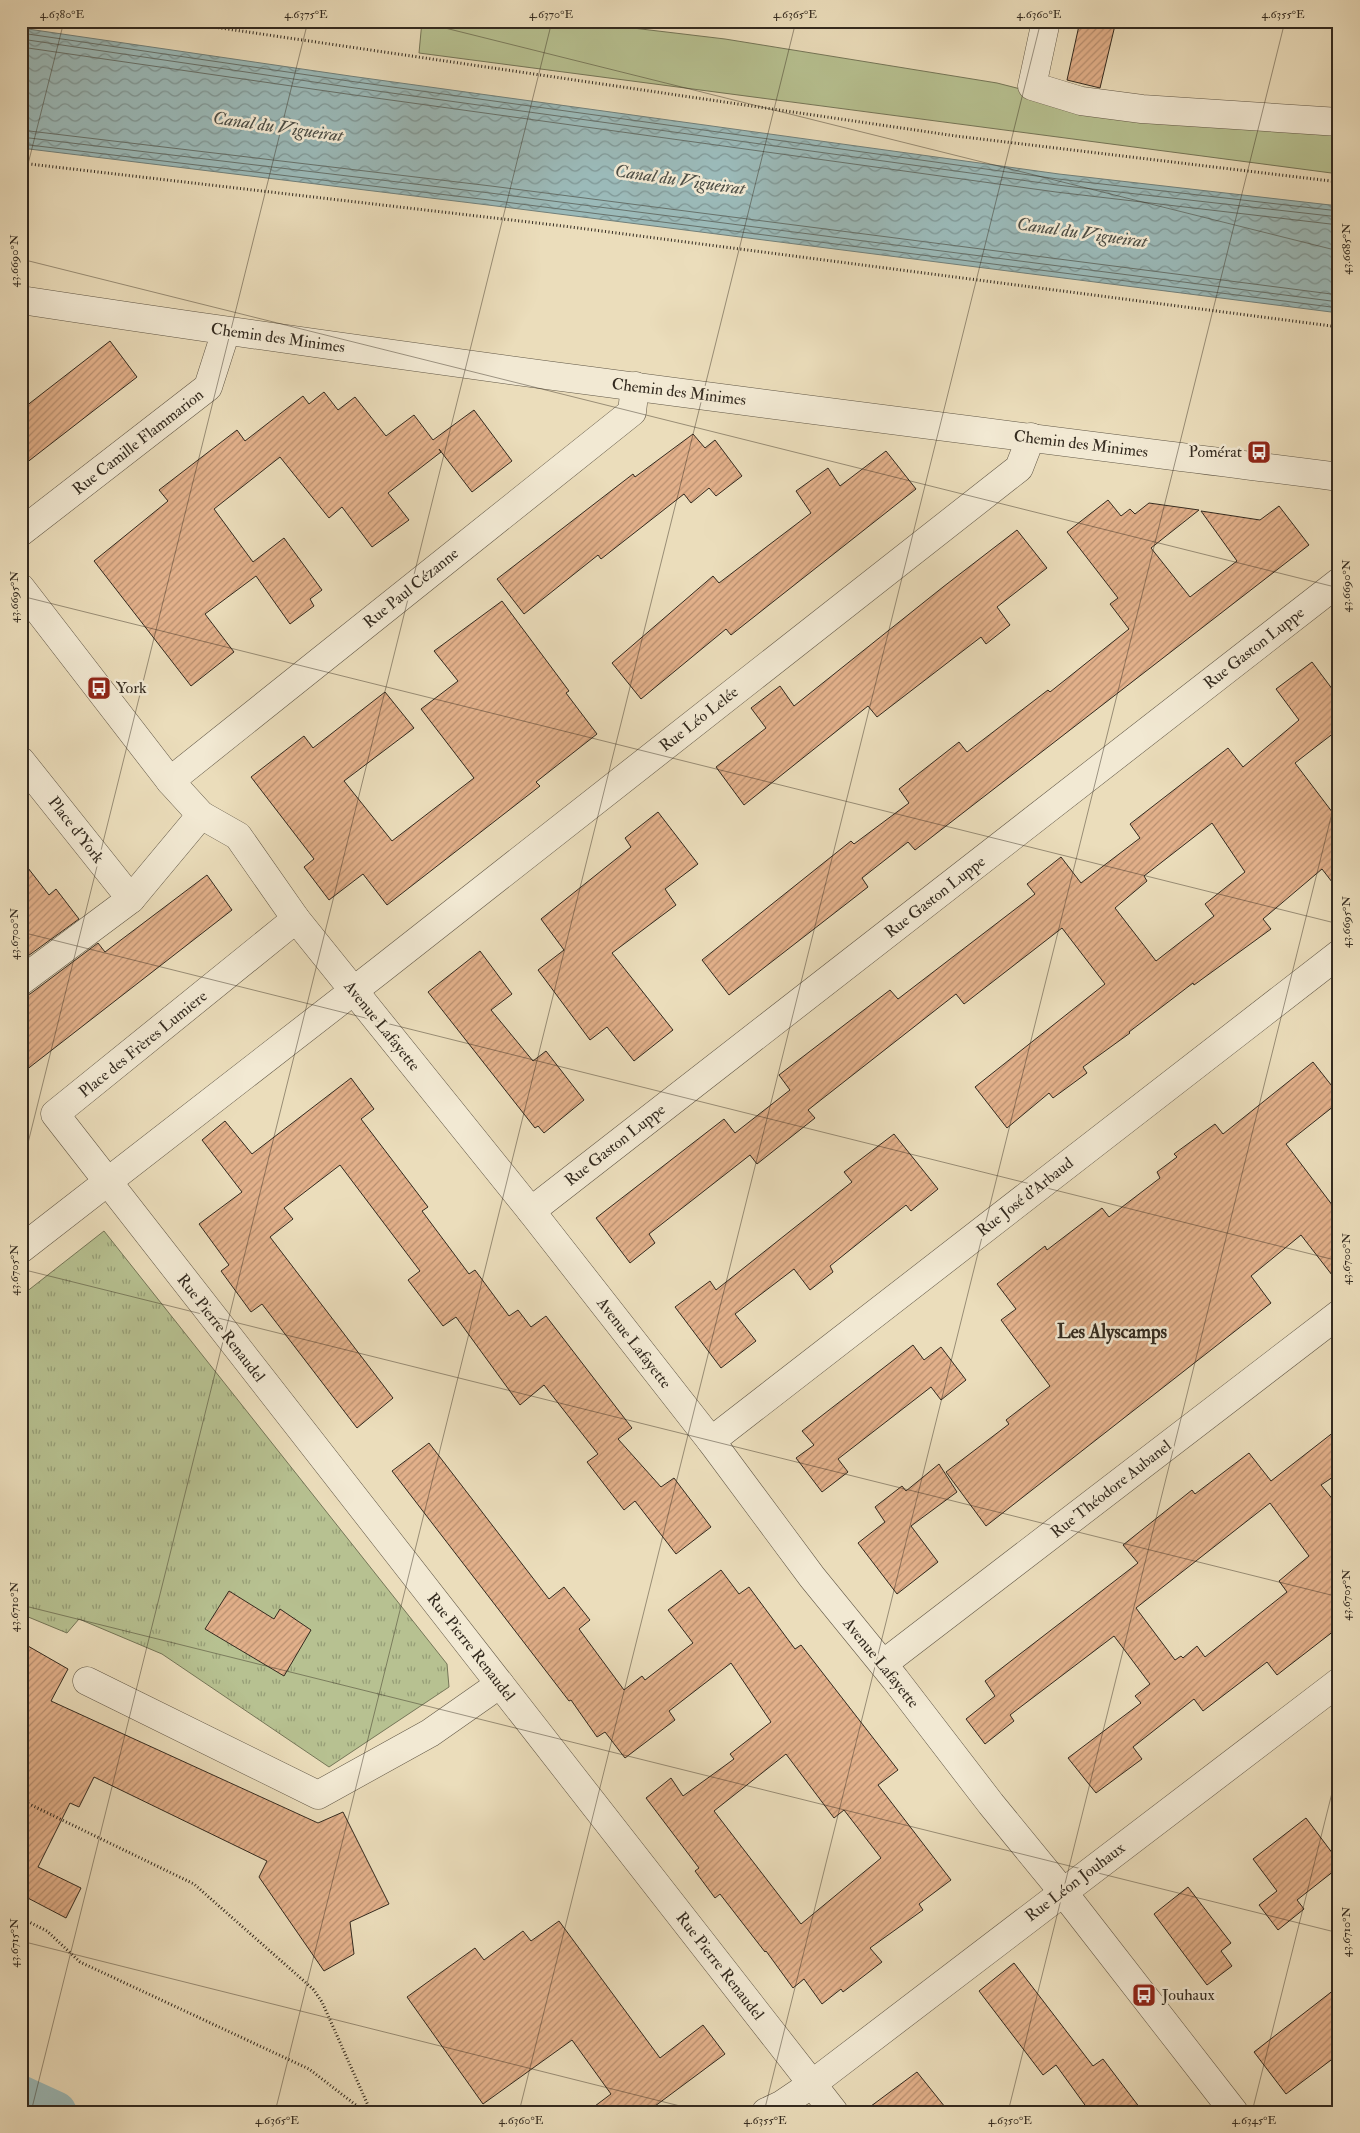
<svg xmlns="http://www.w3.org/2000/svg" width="1360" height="2133" font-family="'IM FELL Double Pica',serif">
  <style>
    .grass { fill: #b7c191; stroke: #757658 }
    .park { fill: url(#park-tufts); stroke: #757658 }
    .water { fill: url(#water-waves); stroke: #71807b }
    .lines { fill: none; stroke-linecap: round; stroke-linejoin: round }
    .shore { stroke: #67726c; stroke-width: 1 }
    .canal { stroke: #9bbab9; stroke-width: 41 }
    .building { fill: url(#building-hatch); stroke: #332a1f; fill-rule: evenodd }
    .minor-casing { stroke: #615746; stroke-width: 29 }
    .path { stroke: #332a1f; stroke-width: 3; stroke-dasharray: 1 2.5; stroke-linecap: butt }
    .minor { stroke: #f2e9d3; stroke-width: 28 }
    .ticks { fill: none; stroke: #332a1f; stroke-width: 1; stroke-opacity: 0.45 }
    .labels { text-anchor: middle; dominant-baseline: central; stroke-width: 5; stroke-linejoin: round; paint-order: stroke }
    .street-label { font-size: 16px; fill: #332a1f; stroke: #f2e9d3 }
    .poi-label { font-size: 16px; fill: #332a1f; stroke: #f2e9d3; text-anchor: start }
    .water-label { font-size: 18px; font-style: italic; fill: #4d4e46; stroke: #f2e9d3 }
    .quarter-label { font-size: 19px; font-weight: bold; fill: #332a1f; stroke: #f2e9d3 }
    .neatline { fill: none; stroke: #332a1f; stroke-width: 2 }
    .ticks-label { font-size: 12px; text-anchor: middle; fill: #332a1f }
  </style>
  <defs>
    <pattern id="park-tufts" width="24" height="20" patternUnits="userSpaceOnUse" patternTransform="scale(1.25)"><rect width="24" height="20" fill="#b7c191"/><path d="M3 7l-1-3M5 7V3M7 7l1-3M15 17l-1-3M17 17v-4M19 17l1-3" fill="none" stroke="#959d76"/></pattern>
    <pattern id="water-waves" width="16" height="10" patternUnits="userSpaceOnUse" patternTransform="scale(1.25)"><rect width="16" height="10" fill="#9bbab9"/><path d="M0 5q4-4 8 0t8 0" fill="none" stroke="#7f9796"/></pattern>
    <pattern id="building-hatch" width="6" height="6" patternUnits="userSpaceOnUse" patternTransform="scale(1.25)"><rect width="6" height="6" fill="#e2b08a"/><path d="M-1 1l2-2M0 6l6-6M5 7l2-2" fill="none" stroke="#b88f70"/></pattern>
  </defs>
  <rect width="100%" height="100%" fill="#ebddbb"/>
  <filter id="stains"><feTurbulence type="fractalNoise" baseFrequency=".004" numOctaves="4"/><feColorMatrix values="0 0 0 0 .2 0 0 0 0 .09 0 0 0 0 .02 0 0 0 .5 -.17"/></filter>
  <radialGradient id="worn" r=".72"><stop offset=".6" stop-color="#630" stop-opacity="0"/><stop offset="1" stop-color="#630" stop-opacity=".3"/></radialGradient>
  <!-- grass -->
  <polygon class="grass" points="422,21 574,21 725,39 997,83 1103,110 1339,129 1339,174 419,53"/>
  <!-- park -->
  <polygon class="park" points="104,1231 447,1664 449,1687 329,1767 162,1654 79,1619 67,1633 21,1614 21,1296"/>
  <!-- water -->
  <polygon class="water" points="21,28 350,76 1059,174 1339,206 1339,313 488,205 21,148"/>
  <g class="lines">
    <!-- shore -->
    <g class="shore">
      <polyline points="21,33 349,81 1058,179 1339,211"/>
      <polyline points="21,39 348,87 1057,185 1339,217"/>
      <polyline points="21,47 347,94 1056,192 1339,225"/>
      <polyline points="21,130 491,186 1339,295"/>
      <polyline points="21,137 490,193 1339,302"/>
      <polyline points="21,144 489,200 1339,308"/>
    </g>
    <!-- canal -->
    <polyline class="canal" points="21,2096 56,2112"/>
  </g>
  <!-- building -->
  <g class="building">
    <polygon points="1080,21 1116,21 1100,88 1067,80"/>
    <polygon points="110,341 137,377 21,467 21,410"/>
    <polygon points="324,392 338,410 355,397 386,436 414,415 433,440 474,410 512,461 472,492 439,449 441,452 388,493 409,520 372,547 342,507 329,518 280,457 214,509 253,562 284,538 322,590 310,599 314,606 290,624 256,576 205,614 234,652 191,686 94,561 168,501 159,490 237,430 245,441 303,396 309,404"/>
    <polygon points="693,434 705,448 715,440 742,476 716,496 709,488 691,503 684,494 601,559 598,555 524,614 497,579 633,474 635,477"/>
    <polygon points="886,451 916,489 731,635 726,629 641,699 612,663 713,576 719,583 811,513 796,491 828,468 840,486"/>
    <polygon points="1108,500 1121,516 1130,509 1135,514 1149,503 1199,510 1151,548 1190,597 1237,561 1201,511 1260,520 1279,506 1309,545 915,850 908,842 862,878 868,887 729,995 702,960 851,841 854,844 909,803 899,789 959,742 967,752 1048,690 1050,692 1129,629 1110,604 1118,598 1067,532"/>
    <polygon points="1017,530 1047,568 997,607 1010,625 986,644 981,637 877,717 868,706 744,805 716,767 766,728 751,708 780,686 794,706 943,587"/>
    <polygon points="502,601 569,691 566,693 597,734 536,782 540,786 387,905 363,874 329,900 304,867 314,859 251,777 304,736 313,748 385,692 414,728 344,781 392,841 474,778 421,709 458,681 434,651"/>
    <path d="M1312,662l27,36v31l-44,34 44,58v70l-17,-22 -59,50 8,10 -77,56 -1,-2 -64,49 1,1 -47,34 4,6 -34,25 -4,-5 -42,35 -32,-41 130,-103 -43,-56 -98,76 -8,-10 -148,116 7,8 -58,46 -7,-9 -101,79 6,9 -25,20 -34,-45 128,-99 11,14 55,-43 -11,-15 111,-85 8,9 137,-105 -8,-10 34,-27 20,26 59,-45 -10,-14 98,-76 15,19 56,-47 -23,-31zM1212,823l33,49 -40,32 9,12 -58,45 -41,-53 32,-27 -3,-5z"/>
    <polygon points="658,812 698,864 665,889 676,905 612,953 673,1030 634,1061 607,1027 590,1040 538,970 564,950 541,919 631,847 625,838"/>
    <polygon points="21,859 49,895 56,889 79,919 21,961"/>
    <polygon points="207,875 232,910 21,1074 21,996 30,994 98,943 105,952"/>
    <polygon points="480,951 512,994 491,1010 533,1061 546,1051 584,1100 544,1133 538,1126 535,1128 428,992"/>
    <polygon points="1313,1062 1339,1095 1339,1102 1286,1144 1339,1214 1339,1284 1301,1235 1251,1276 1271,1303 986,1526 946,1472 1009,1424 1006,1420 1050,1386 1001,1320 1016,1309 997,1284 1045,1246 1047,1250 1102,1208 1109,1217 1160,1178 1157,1172 1177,1157 1174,1154 1215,1124 1223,1134"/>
    <polygon points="351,1078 374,1109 361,1119 428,1207 422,1211 469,1274 475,1270 509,1316 518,1310 531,1327 546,1316 632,1428 618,1439 661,1487 674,1478 711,1527 676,1554 635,1501 624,1510 587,1462 598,1454 544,1385 520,1405 456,1317 443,1326 408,1280 420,1271 340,1165 284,1208 293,1219 270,1237 393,1398 357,1428 262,1304 251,1312 221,1271 229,1265 199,1224 242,1192 202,1140 225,1121 252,1154"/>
    <polygon points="894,1134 938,1189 911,1211 906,1205 830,1266 833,1272 810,1290 794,1269 735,1314 756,1341 721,1368 675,1307 710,1281 716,1290 852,1182 844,1172"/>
    <polygon points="913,1345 924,1360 941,1347 966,1380 941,1400 931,1387 838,1459 848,1472 822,1492 796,1458 814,1445 802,1431"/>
    <path d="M1339,1428v45l-18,12 18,22v120l-62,48 -10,-13 -64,49 -9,-12 -61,48 9,12 -46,34 -28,-35 73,-55 -6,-7 15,-12 -36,-48 -104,79 4,6 -29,23 -19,-25 29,-23 -10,-15 153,-118 -15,-18 69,-55 3,4 54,-41 22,28zM1270,1503l39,53 -30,25 8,11 -82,65 -8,-11 -14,12 -2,-2 -6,4 -39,-52z"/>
    <path d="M429,1443l120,156 15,-12 26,33 -11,9 45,61 18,-14 3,4 48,-37 -25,-33 53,-40 18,24 10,-7 46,62 6,-4 97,125 -20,15 73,95 -32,24 4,6 -53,38 12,14 -39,30 -2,-3 -19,15 -18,-25 -11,9 -27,-37 -1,1 -45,-58 -5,4 -20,-27 4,-3 -53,-70 25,-20 12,18 51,-37 -4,-5 41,-32 -40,-59 -62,48 6,9 -50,38 -20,-26 -8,5 -26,-37 -2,1 -177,-230zM786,1754l48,64 10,-8 37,48 -80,66 -87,-113z"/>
    <polygon points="939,1464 957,1492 911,1526 938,1562 897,1594 858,1543 885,1522 875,1507 902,1486 906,1491"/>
    <polygon points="229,1591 274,1619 280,1609 311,1630 284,1676 205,1629"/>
    <polygon points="21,1642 68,1669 51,1701 318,1823 343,1812 389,1904 350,1922 354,1954 324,1971 259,1877 267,1861 94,1777 79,1807 70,1803 38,1867 81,1888 66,1918 24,1896 21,1902"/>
    <polygon points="1306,1818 1339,1862 1339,1867 1297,1900 1304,1909 1278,1930 1259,1905 1277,1891 1253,1859"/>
    <polygon points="1188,1887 1231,1943 1221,1951 1232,1966 1207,1985 1154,1914"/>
    <polygon points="559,1921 660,2058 703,2025 725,2054 647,2112 587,2112 611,2094 572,2040 483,2104 407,1997 475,1948 484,1960 523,1931 531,1941"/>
    <polygon points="1014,1963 1093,2066 1103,2059 1143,2112 1090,2112 1056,2065 1043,2075 979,1991"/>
    <polygon points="1339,1986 1339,2054 1286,2094 1254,2052"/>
    <polygon points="917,2072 949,2112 863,2112"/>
  </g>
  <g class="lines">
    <!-- minor casing -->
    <g class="minor-casing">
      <g id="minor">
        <polyline points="1046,21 1032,86 1081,101 1142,109 1339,122"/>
        <path d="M21,300c438,67 878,121 1318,177"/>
        <polyline points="21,532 208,387 226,331"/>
        <polyline points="21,588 170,781 201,815 238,836 296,919 531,1211 711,1441 812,1577 895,1679 991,1804 1063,1892 1234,2112"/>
        <polyline points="21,761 131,899"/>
        <polyline points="170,781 632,412 635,386"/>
        <polyline points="296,919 55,1114 834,2112"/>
        <polyline points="21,981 131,899 201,815"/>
        <polyline points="531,1211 1339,582"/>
        <polyline points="21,1249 379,971 1019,468 1031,437"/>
        <polyline points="711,1441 1339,954"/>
        <polyline points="883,1664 1339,1314"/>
        <polyline points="87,1681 318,1795 430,1733 500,1684"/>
        <polyline points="766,2112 781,2105 812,2084 1339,1682"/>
      </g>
    </g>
    <!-- path -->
    <g class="path">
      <polyline points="173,21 956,136 1339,182"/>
      <polyline points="21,163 563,226 1339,327"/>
      <polyline points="25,1802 194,1884 313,1989 322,2002 371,2112"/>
      <polyline points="21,1918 47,1931 80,1962 309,2069 365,2112"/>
    </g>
    <!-- minor -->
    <use href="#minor" class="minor"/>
  </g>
  <!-- ticks -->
  <path class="ticks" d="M417,21l922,230M21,192l43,-171M21,259l1318,329M21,596l1318,328M21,932l1318,329M21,1171l287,-1150M21,1269l1318,328M21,1605l1318,328M21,1941l683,171M31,2112l521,-2091M275,2112l521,-2091M519,2112l522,-2091M764,2112l521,-2091M1008,2112l331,-1327M1252,2112l87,-347"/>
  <!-- icons -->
  <defs>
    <g id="bus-square" transform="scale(1.25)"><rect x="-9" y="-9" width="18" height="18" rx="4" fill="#8f2418" stroke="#f2e9d3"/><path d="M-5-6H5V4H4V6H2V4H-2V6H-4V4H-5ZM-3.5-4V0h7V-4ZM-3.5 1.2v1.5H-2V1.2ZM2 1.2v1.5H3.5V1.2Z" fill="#fff"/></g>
  </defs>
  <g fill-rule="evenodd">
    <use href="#bus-square" x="1259" y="452"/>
    <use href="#bus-square" x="99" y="688"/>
    <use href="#bus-square" x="1144" y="1995"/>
  </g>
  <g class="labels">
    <!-- street labels -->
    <g class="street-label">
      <text transform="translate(278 338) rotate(8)">Chemin des Minimes</text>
      <text transform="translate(679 392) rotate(7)">Chemin des Minimes</text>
      <text transform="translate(138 442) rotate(-38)">Rue Camille Flammarion</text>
      <text transform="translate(1081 444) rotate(7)">Chemin des Minimes</text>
      <text transform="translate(411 588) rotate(-39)">Rue Paul Cézanne</text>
      <text transform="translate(1254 648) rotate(-38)">Rue Gaston Luppe</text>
      <text transform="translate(699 719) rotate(-38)">Rue Léo Lelée</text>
      <text transform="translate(76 830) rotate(52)">Place d'York</text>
      <text transform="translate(935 897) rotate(-38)">Rue Gaston Luppe</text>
      <text transform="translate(382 1026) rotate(51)">Avenue Lafayette</text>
      <text transform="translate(143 1044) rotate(-39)">Place des Frères Lumiere</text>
      <text transform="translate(615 1145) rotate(-38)">Rue Gaston Luppe</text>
      <text transform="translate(1025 1197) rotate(-38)">Rue José d'Arbaud</text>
      <text transform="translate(221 1328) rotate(52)">Rue Pierre Renaudel</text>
      <text transform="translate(634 1343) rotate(52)">Avenue Lafayette</text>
      <text transform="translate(1111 1489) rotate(-38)">Rue Théodore Aubanel</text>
      <text transform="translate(471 1647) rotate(52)">Rue Pierre Renaudel</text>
      <text transform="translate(881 1663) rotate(51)">Avenue Lafayette</text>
      <text transform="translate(1075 1882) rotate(-37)">Rue Léon Jouhaux</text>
      <text transform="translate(720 1966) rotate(52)">Rue Pierre Renaudel</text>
    </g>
    <!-- poi labels -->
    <g class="poi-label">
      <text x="1242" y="452" text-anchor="end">Pomérat</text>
      <text x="116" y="688">York</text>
      <text x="1162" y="1995">Jouhaux</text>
    </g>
    <!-- water labels -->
    <g class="water-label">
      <text transform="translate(278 127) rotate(8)">Canal du Vigueirat</text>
      <text transform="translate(680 180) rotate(8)">Canal du Vigueirat</text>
      <text transform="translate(1082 233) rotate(8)">Canal du Vigueirat</text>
    </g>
    <!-- quarter labels -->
    <g class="quarter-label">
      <text x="1112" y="1332">Les Alyscamps</text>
    </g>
  </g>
  <!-- margin -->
  <rect width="1360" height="2133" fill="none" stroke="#ebddbb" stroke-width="55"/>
  <rect x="28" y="28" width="1304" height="2078" class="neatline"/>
  <g class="ticks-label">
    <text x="62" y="18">4.6380°E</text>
    <text x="306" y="18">4.6375°E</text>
    <text x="551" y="18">4.6370°E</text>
    <text x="795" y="18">4.6365°E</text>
    <text x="1039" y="18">4.6360°E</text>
    <text x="1283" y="18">4.6355°E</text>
    <text transform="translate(1346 249) rotate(-90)" y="4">43.6685°N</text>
    <text transform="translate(14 261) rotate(-90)" y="4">43.6690°N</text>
    <text transform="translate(1346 586) rotate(-90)" y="4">43.6690°N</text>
    <text transform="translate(14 597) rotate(-90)" y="4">43.6695°N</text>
    <text transform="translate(1346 922) rotate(-90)" y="4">43.6695°N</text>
    <text transform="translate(14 934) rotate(-90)" y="4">43.6700°N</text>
    <text transform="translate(1346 1259) rotate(-90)" y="4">43.6700°N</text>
    <text transform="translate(14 1270) rotate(-90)" y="4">43.6705°N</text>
    <text transform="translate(1346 1595) rotate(-90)" y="4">43.6705°N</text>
    <text transform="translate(14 1607) rotate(-90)" y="4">43.6710°N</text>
    <text transform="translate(1346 1932) rotate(-90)" y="4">43.6710°N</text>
    <text transform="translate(14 1943) rotate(-90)" y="4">43.6715°N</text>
    <text x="277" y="2124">4.6365°E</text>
    <text x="521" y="2124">4.6360°E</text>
    <text x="765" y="2124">4.6355°E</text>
    <text x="1010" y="2124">4.6350°E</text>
    <text x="1254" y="2124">4.6345°E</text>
  </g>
  <rect width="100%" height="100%" filter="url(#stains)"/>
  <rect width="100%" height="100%" fill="url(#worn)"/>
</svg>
